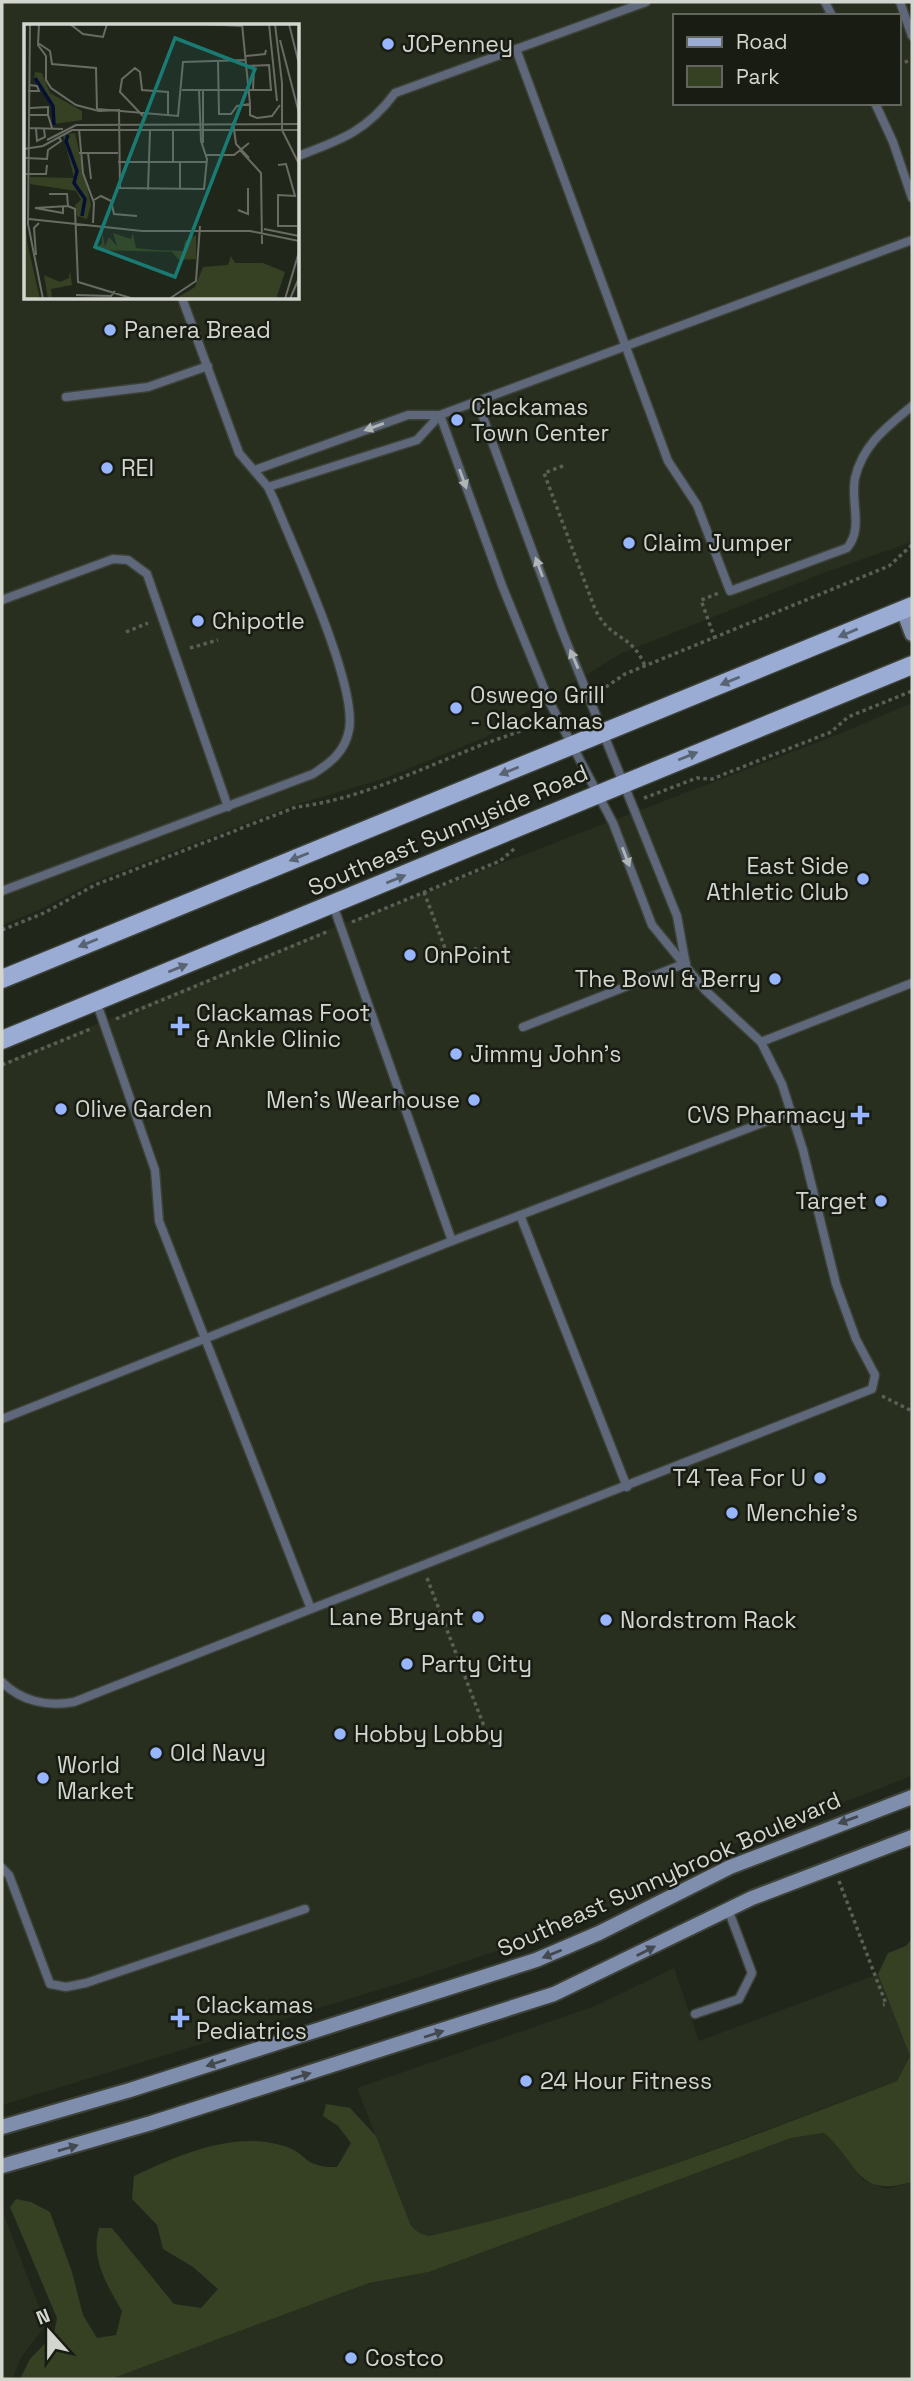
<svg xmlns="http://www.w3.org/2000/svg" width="914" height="2381" font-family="'Space Grotesk',sans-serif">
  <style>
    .built { fill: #282f1e; fill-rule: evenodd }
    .green { fill: #354122 }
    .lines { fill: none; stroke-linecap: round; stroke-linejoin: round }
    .lane-casing { stroke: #3d4238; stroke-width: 11 }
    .secondary-casing { stroke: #3d4238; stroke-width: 18 }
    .primary-casing { stroke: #3d4238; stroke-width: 21 }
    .path { stroke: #5b5f56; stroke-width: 3.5; stroke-dasharray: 3.5 3.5; stroke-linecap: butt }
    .lane { stroke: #5f687b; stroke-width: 8 }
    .secondary { stroke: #808ead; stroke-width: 14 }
    .primary { stroke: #9aacd4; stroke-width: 18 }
    .oneway { fill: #b0b5b6 }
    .oneway2 { fill: #596473 }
    .oneway3 { fill: #424a50 }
    .poi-dot { fill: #97b6fd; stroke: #181c12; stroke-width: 2.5 }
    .labels { text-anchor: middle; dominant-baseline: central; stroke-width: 5; stroke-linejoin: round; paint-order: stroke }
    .poi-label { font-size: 23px; fill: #d3d6cf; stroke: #181c12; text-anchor: start }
    .street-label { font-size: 23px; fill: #d3d6cf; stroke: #181c12 }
    .inset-river { fill: none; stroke: #051034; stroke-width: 3.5 }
    .inset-road { fill: none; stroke: #686c63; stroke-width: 2 }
    .view { fill: #197b73; fill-opacity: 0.15; stroke: #197b73; stroke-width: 3.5 }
    .inset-edge { fill: none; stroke: #d3d6cf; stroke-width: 3.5 }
  </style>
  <rect width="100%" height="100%" fill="#21261b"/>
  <!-- built -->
  <g class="built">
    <path d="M2,2h910v540l-86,30 -206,82 -134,83 -103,42 -92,27 -198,76 -56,29 -35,14zM674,16h224v87h-224zM26,26h272v272h-272z"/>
    <polygon points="912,703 912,1776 702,1856 580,1923 404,1982 2,2105 2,1063 322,932 839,734"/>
    <polygon points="674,1968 699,2041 878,1974 910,2056 897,2081 621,2184 511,2218 428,2236 419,2234 411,2226 357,2088 595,2006"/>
    <polygon points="824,2133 843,2150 863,2180 887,2189 912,2182 912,2379 111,2379 369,2283 429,2272 791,2138"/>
    <polygon points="2,2210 46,2325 22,2356 12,2379 2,2379"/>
  </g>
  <!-- green -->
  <path class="green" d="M912,1939v243c-57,16 -51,-17 -88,-49l-33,5 -362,134 -60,11 -258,96h-91l10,-20 24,-25 3,-16 -47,-111 6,-8 15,3 19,10 22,60 11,43 14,23 19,-3 6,-24c-15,-26 -32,-53 -23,-83h13l62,76 27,4 17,-19 -25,-22 -30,-18 -6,-24 -25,-26 2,-23c44,-21 101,-46 150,-30 25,8 19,22 53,21l14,-24 -13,-17 -15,-10 3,-12 24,4 26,28 35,90 8,7 10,3c161,-36 313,-96 468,-155l13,-25 -32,-82 10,-21 18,-7z"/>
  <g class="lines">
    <!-- lane casing -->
    <g class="lane-casing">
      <g id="lane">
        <polyline points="825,2 832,16"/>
        <polyline points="900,2 912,36"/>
        <path d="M516,49l152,412 29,44 33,86 117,-43c17,-20 3,-46 8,-70 8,-34 32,-51 57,-72"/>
        <polyline points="875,103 893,142 912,198"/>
        <path d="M298,156c43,-16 69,-25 97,-63l251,-91"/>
        <polyline points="66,397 148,387 208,366"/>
        <polyline points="477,401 562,631 677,916 685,960"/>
        <polyline points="255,470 408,415 440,415 912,240"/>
        <polyline points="268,487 417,440 440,415"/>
        <polyline points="2,600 113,559 128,560 147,574 228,807"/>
        <path d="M2,891l311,-117c17,-11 32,-22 36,-44 9,-44 -55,-181 -74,-228l-7,-15 -29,-34 -57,-155"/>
        <polyline points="333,905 452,1241 791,1112"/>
        <polyline points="96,1001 155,1170 159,1221 311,1609"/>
        <polyline points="523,1027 686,963"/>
        <polyline points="761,1042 912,983"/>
        <polyline points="520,1215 627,1487"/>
        <polyline points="2,1419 452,1241"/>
        <path d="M2,1682c19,19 45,25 72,20l798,-313 3,-14 -19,-36 -20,-55 -33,-134 -21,-66 -21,-42 -56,-52 -53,-65 -39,-102 -63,-120 -47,-115 -63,-173"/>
        <polyline points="2,1868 9,1875 50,1984 66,1987 86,1983 305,1909"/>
        <polyline points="695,2014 739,1999 752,1973 728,1909"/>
      </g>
    </g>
    <!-- secondary casing -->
    <g class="secondary-casing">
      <g id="secondary">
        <polyline points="903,610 912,634"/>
        <polyline points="2,2127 130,2090 536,1960 599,1933 730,1867 912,1797"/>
        <polyline points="2,2166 151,2123 554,1994 752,1898 912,1837"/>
      </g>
    </g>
    <!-- primary casing -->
    <g class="primary-casing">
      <g id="primary">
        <polyline points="2,979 912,606"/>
        <polyline points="2,1040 912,665"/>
      </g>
    </g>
    <!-- path -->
    <g class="path">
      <polyline points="898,64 912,60"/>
      <path d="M563,466l-19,7 51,136c16,33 36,23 50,57"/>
      <polyline points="126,632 148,623"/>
      <polyline points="715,639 701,600 719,593"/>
      <polyline points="190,648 218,640"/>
      <polyline points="600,691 625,674 889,566 912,545"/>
      <polyline points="644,798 697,778 712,779 831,732 848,717 912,691"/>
      <polyline points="424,892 449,959 478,948"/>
      <polyline points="352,922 500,861 514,849"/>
      <path d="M2,930l42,-17 51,-28 201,-78c61,-7 120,-36 178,-59 23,-10 47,-15 69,-27"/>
      <polyline points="116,1019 329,931"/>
      <polyline points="2,1065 93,1028"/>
      <polyline points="882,1396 912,1411"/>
      <polyline points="427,1578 492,1747"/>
      <polyline points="839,1881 886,2004 883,2005"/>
    </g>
    <!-- lane -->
    <use href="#lane" class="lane"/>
    <!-- secondary -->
    <use href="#secondary" class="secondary"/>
    <!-- primary -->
    <use href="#primary" class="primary"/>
  </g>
  <!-- one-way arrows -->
  <defs><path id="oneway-solid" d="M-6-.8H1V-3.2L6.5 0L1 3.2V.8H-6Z" transform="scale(1.75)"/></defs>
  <g class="oneway">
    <use href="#oneway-solid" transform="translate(374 427) rotate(160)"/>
    <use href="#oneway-solid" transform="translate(463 479) rotate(70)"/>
    <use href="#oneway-solid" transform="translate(539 567) rotate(-110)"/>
    <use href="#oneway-solid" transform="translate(574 659) rotate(-113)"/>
    <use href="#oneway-solid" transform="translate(626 857) rotate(69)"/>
  </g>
  <g class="oneway2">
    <use href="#oneway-solid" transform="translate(848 633) rotate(157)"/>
    <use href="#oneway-solid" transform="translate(730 681) rotate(158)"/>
    <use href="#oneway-solid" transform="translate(688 756) rotate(-22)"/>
    <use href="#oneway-solid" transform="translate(509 771) rotate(158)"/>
    <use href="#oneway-solid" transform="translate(299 857) rotate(158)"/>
    <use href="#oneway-solid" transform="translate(396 879) rotate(-22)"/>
    <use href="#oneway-solid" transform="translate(88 943) rotate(158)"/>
    <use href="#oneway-solid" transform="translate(178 968) rotate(-22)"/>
  </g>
  <g class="oneway3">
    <use href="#oneway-solid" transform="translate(848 1820) rotate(160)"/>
    <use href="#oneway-solid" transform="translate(646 1951) rotate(-27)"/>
    <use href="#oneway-solid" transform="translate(552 1954) rotate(158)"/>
    <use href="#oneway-solid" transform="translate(434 2034) rotate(-18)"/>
    <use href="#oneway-solid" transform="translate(216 2063) rotate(162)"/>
    <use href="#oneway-solid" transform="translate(301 2076) rotate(-17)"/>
    <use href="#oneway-solid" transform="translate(68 2148) rotate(-16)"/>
  </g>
  <!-- markers -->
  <g class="poi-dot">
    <circle cx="388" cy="44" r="7"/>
    <circle cx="110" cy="330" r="7"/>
    <circle cx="457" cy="420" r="7"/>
    <circle cx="107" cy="468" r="7"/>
    <circle cx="629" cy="543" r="7"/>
    <circle cx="198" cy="621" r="7"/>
    <circle cx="456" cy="708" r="7"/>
    <circle cx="863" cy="879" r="7"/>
    <circle cx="410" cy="955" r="7"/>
    <circle cx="775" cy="979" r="7"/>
    <path d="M176.5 1015.5h7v7h7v7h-7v7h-7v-7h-7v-7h7z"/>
    <circle cx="456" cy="1054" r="7"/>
    <circle cx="474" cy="1100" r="7"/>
    <circle cx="61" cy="1109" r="7"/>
    <path d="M856.5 1104.5h7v7h7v7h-7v7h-7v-7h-7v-7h7z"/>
    <circle cx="881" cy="1201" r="7"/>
    <circle cx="820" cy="1478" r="7"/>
    <circle cx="732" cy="1513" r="7"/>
    <circle cx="478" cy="1617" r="7"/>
    <circle cx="606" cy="1620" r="7"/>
    <circle cx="407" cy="1664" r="7"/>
    <circle cx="340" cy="1734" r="7"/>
    <circle cx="156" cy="1753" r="7"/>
    <circle cx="43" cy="1778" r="7"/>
    <path d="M176.5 2007.5h7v7h7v7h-7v7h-7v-7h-7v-7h7z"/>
    <circle cx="526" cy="2081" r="7"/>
    <circle cx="351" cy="2358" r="7"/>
  </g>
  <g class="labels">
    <!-- poi labels -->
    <g class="poi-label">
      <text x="402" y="44">JCPenney</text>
      <text x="124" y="330">Panera Bread</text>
      <text x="471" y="407">Clackamas<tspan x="471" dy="26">Town Center</tspan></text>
      <text x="121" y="468">REI</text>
      <text x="643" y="543">Claim Jumper</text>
      <text x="212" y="621">Chipotle</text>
      <text x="470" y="695">Oswego Grill<tspan x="470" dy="26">- Clackamas</tspan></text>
      <text x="849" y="866" text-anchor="end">East Side<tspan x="849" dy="26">Athletic Club</tspan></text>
      <text x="424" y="955">OnPoint</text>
      <text x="761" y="979" text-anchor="end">The Bowl &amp; Berry</text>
      <text x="196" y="1013">Clackamas Foot<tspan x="196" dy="26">&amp; Ankle Clinic</tspan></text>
      <text x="470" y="1054">Jimmy John's</text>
      <text x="460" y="1100" text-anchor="end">Men's Wearhouse</text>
      <text x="75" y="1109">Olive Garden</text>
      <text x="846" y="1115" text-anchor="end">CVS Pharmacy</text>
      <text x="867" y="1201" text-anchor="end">Target</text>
      <text x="806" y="1478" text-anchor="end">T4 Tea For U</text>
      <text x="746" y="1513">Menchie's</text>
      <text x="464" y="1617" text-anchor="end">Lane Bryant</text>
      <text x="620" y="1620">Nordstrom Rack</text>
      <text x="421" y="1664">Party City</text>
      <text x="354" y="1734">Hobby Lobby</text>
      <text x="170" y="1753">Old Navy</text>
      <text x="57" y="1765">World<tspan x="57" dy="26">Market</tspan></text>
      <text x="196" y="2005">Clackamas<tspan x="196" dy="26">Pediatrics</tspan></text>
      <text x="540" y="2081">24 Hour Fitness</text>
      <text x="365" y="2358">Costco</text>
    </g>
    <!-- street labels -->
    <g class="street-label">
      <text transform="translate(448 830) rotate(-23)">Southeast Sunnyside Road</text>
      <text transform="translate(669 1874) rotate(-24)">Southeast Sunnybrook Boulevard</text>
    </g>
  </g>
  <!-- overview -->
  <g transform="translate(24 24)">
    <rect width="275" height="275" fill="#21261b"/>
    <path d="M11,48l7,1 8,20 32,18v9l-28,4 -1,-16 -19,-28zM51,109l16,72 -4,14 -10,-3 -2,-11 6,-5 -5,-9 -46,-7v-7l44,1 -11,-43zM0,189l4,33 12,53h-16zM78,207l3,15 4,-9 8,9 -4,-13 18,6 2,-6 3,15 20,2 27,1 2,-10 11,-6v24l-17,1 -7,-8 -77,-2 7,-7zM207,232l4,7h28l22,9 -9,27h-101l20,-12 8,-20 25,-2zM46,246l2,15 -21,4 1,10h-4l-4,-24 16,7 9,-4z" fill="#354122"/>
    <path class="inset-river" d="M11,54l18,28 1,19M44,111l-2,6 11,30 -3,12 11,16 -3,17"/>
    <path class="inset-road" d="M6,0l-2,200 15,75M15,0l-1,21 8,11v24l5,8 25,17 23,6 19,-1M46,0l13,10 20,3 4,-13M181,0l37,2M245,0l8,77M251,0l7,59v47l17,34M265,0l10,40M256,16l19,73M14,19l12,8 2,13 44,4 1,41M222,32l19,-2 1,-4M194,36l1,54h12l6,-8 13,-2 -8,-80M158,66h89l-2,-25 -22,1M229,66l1,-24M4,67h11l-2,-5 -7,-1M226,80v11l7,3 15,-2 8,-11M6,84l18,-1v8M73,85l81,7 5,-54 63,-2M95,85l1,79 84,1 3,-30 -6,-18 -2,-52M6,91h18l4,13M119,92l-23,-24 2,-13 13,-11 5,4 2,18 26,2v24M209,98l3,22 13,14M5,104l34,1M12,105l1,12 8,-4 -1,-8M55,105l4,44 11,30 -1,20M149,107v31h34M23,116l29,-15 223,-1M179,119v-54M0,125l19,-3 29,-16h227M216,126l21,23 1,71M55,129h39M64,129l3,26M182,131h28l15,-12M2,134l21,1 1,-9 13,-9 -2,-4M94,138h55M156,138v27M254,141l8,-1 9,32 -17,-1v31h19M2,150h20l1,-9M124,166l2,-59M25,170h18l1,12M70,176l7,-4 10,5 3,13 23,2M44,182l7,3 3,73 56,17M39,183v6l-28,-5 33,-2M214,186l10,4v-26M5,195l113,12h108l49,10M240,205l35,7M12,231l-2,-27 5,-5M52,271l35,1 4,-5M145,275l27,-18 4,-55M261,275l14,-47M266,275l9,-21"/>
    <path class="view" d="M151,14l80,31 -80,208 -80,-30z"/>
    <rect width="275" height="275" class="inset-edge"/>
  </g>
  <!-- border -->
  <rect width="914" height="2381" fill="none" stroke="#d3d6cf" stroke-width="7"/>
  <!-- legend -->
  <rect x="673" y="14" width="228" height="91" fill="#181c12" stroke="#63665e" stroke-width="2"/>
  <rect x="687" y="37" width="35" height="10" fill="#9aacd4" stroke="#63665e" stroke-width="2"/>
  <text x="736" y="49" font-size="21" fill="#d3d6cf">Road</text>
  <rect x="687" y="66" width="35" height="21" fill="#354122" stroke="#63665e" stroke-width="2"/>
  <text x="736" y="84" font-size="21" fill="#d3d6cf">Park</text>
  <!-- north arrow -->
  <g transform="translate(49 2332) rotate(339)" stroke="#181c12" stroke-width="5" paint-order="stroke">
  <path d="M0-5L12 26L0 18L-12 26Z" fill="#d3d6cf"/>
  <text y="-10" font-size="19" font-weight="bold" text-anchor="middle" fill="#d3d6cf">N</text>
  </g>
</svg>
